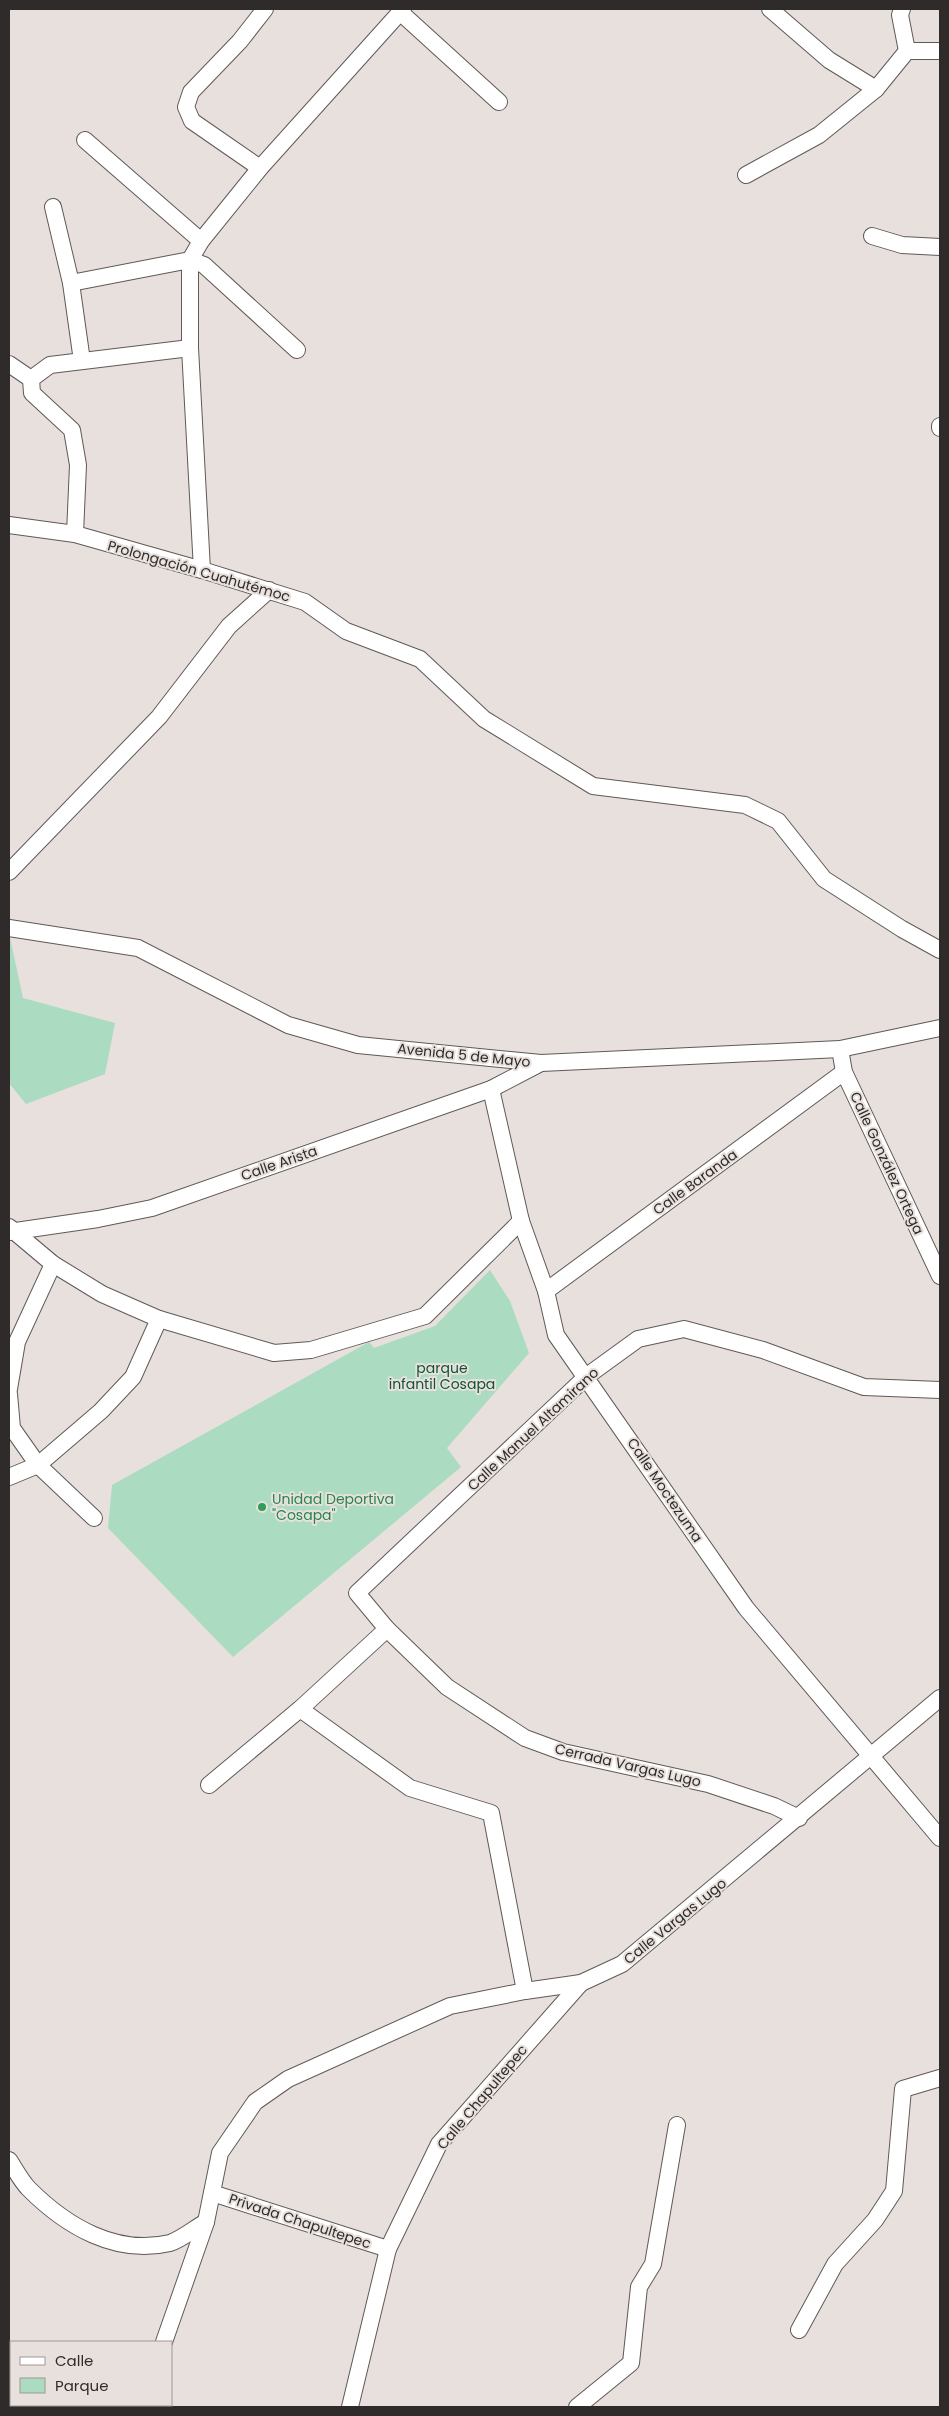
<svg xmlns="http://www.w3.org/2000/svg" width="949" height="2416" font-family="Poppins,sans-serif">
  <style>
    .green { fill: #abdbc1 }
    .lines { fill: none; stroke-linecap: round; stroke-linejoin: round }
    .minor-casing { stroke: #605956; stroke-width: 18 }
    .minor { stroke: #fff; stroke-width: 16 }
    .leisure-dot { fill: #2e9e5b; stroke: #e8e0dc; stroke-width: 2 }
    .labels { text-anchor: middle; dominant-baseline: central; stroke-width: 4; stroke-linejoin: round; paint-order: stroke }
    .street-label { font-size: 14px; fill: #2e2b2a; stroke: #e8e0dc }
    .park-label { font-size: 14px; fill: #0f5438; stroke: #e8e0dc }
    .leisure-label { font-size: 14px; fill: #27864d; stroke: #e8e0dc; text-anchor: start }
  </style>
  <rect width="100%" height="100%" fill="#e8e0dc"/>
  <!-- green -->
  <g class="green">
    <polygon points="9,933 23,998 115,1023 105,1074 26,1104 9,1083"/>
    <polygon points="490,1270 510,1301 529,1353 447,1448 461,1467 233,1657 108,1528 112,1485 369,1342 374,1348 435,1326"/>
  </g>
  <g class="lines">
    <!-- minor casing -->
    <g class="minor-casing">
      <g id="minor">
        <polyline points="770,9 829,60 876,89"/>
        <polyline points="902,9 900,15 907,51"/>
        <polyline points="400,12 499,102"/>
        <polyline points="907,51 940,51"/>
        <polyline points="85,140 201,241"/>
        <polyline points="260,168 192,121 186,107 191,92 240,41 265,9"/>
        <polyline points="746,175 819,135 876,89 907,51"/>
        <polyline points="53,207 71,283 82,361"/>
        <polyline points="872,236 902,245 940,247"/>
        <polyline points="71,283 190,260 204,265 297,350"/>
        <polyline points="9,364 31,379"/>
        <polyline points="31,379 32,393 72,430 78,465 75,534"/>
        <polyline points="31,379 50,365 190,348"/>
        <polyline points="940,426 940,428"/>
        <polyline points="9,525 75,534 202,570 305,602 346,631 420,659 484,719 593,786 745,805 778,821 824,879 902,929 940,950"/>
        <polyline points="202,570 190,348 190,260 201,241 260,168 403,9"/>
        <polyline points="9,872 159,717 229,626 269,590"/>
        <polyline points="9,928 138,948 288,1025 358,1045 541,1063 840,1049 940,1028"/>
        <polyline points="840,1049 844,1072 940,1276"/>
        <polyline points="491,1089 521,1221 546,1291 556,1335 746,1608 940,1838"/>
        <polyline points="9,1227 53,1264 102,1294 159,1319 274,1353 311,1350 425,1316 521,1221"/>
        <polyline points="9,1232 98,1219 152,1208 491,1089 541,1063"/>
        <polyline points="546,1291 844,1072"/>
        <polyline points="9,1389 17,1342 53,1264"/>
        <polyline points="9,1394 12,1428 38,1465 94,1518"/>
        <polyline points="9,1477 38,1465 101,1411 133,1377 159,1319"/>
        <polyline points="300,1709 410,1788 491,1813 525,1991"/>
        <polyline points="209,1785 300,1709 387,1629"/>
        <polyline points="799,1818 774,1806 708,1784 563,1752 525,1738 447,1687 387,1629 357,1593 587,1376 638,1339 684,1329 763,1350 864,1387 940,1390"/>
        <path d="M9,2160c6,9 12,21 20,29 37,37 87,67 141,54 12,-4 25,-15 36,-21"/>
        <polyline points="212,2193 388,2249"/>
        <polyline points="799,2330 835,2264 875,2220 894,2191 903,2089 940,2078"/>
        <polyline points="164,2342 206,2222 220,2153 255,2102 288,2079 450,2006 525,1991 581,1983 622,1964 940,1698"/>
        <polyline points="142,2407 143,2405"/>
        <polyline points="350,2407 388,2249 439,2144 581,1983"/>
        <polyline points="577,2407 631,2363 639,2287 653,2264 677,2125"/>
      </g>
    </g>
    <!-- minor -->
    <use href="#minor" class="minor"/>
  </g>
  <!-- markers -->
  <circle class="leisure-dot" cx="262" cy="1507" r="5"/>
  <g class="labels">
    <!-- street labels -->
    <g class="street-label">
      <text transform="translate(199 571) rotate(16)">Prolongación Cuahutémoc</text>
      <text transform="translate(464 1055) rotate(6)">Avenida 5 de Mayo</text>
      <text transform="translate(279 1163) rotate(-19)">Calle Arista</text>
      <text transform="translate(887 1163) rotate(65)">Calle González Ortega</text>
      <text transform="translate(695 1182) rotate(-36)">Calle Baranda</text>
      <text transform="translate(533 1429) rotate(-43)">Calle Manuel Altamirano</text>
      <text transform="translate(665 1490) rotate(56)">Calle Moctezuma</text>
      <text transform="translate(628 1765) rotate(13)">Cerrada Vargas Lugo</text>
      <text transform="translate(675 1921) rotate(-39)">Calle Vargas Lugo</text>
      <text transform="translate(482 2097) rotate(-50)">Calle Chapultepec</text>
      <text transform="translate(300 2221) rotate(18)">Privada Chapultepec</text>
    </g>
    <!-- park labels -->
    <g class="park-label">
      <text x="442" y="1368">parque<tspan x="442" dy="16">infantil Cosapa</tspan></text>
    </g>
    <!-- leisure labels -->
    <g class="leisure-label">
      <text x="272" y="1499">Unidad Deportiva<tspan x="272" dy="16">"Cosapa"</tspan></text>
    </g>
  </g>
  <!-- border -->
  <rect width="949" height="2416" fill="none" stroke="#2e2b2a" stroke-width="20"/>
  <!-- legend -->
  <rect x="10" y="2341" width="162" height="65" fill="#e8e0dc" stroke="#9e9895"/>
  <rect x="20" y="2357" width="25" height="8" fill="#ffffff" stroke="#9e9895"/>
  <text x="55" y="2366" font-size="15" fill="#2e2b2a">Calle</text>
  <rect x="20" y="2378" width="25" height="15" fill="#abdbc1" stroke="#9e9895"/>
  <text x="55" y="2391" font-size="15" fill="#2e2b2a">Parque</text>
</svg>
